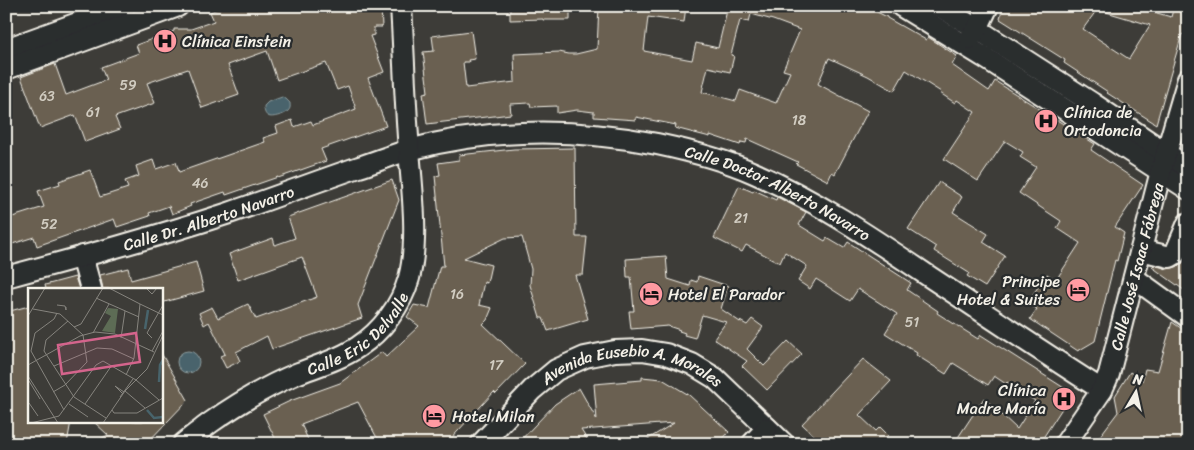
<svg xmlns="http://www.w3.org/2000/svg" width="1194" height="450" font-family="Sriracha,sans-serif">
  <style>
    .water { fill: #48646c; stroke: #8d9c9e }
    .building { fill: #6a6051; stroke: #f4f1e8; fill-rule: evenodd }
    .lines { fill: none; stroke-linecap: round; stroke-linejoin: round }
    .minor-casing { stroke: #f4f1e8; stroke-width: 24 }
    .minor { stroke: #2a2d2e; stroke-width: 20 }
    .labels { text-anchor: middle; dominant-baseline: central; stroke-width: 4.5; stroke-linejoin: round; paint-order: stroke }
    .number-label { font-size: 14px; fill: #d2cdc2 }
    .poi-label { font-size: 16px; fill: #f4f1e8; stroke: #2a2d2e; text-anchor: start }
    .street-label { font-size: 16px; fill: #f4f1e8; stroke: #2a2d2e }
    .inset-river { fill: none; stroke: #48646c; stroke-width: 2.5 }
    .inset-road { fill: none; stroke: #86847e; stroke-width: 1 }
    .view { fill: #d4648c; fill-opacity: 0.15; stroke: #d4648c; stroke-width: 2.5 }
    .inset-edge { fill: none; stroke: #f4f1e8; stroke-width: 2.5 }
  </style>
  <rect width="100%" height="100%" fill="#3d3c38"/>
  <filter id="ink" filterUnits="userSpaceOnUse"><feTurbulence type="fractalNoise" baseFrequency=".02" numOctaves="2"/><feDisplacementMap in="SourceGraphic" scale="10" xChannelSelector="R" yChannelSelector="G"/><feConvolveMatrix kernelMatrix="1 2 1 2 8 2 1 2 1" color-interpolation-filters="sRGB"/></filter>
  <g filter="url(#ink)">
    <!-- water -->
    <g class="water">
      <path d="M282,97l4,2 4,4c0,3 1,5 -2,8 -2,2 -4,3 -7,4 -10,3 -17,4 -17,-9l4,-4z"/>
      <circle cx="188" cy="362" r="11"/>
    </g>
    <!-- building -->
    <g class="building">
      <polygon points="225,6 381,6 382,27 374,27 374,35 370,36 384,72 368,78 386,126 321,149 326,161 278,178 278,177 226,195 225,192 190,204 191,206 172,214 169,206 149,213 150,216 117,227 114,219 37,246 34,237 6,246 6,219 44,207 38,191 60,184 59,181 90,170 100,197 128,188 125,181 139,176 136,166 153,160 156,169 176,162 179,172 265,142 263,138 278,133 276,126 292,120 294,127 311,121 313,125 356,109 348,86 337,90 326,63 277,80 267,51 228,65 239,95 202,108 188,69 147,83 155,103 115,117 120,129 85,142 75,115 40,128 21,77 55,64 66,95 106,80 101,67 139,53 136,45 174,31 174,29 191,29 214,21 210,12"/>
      <polygon points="510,6 570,6 570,20 543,20 543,19 510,20"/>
      <path d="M599,6h87l-2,16 -36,-5 -4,34 48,9 4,-17 22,5 10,-42h137l22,11v1l39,22 2,-3 29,19 -5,9 37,26 6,-10 100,63 -4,6 52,35 -28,42 9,6 -7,28 -2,-1 -20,81 -17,10 -48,-32 7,-10 -10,-6 20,-29 9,6 24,-37 -23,-15 4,-7 -42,-28 17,-26 -16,-10 3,-5 -18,-11 -27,40 -34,-22 31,-47 -18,-12 -2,3 -15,-10 1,-1 -35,-22 -12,21 -26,-15 -39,-18 -11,26 50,27 -33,63 -3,-2 -4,9 -32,-17 2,-2 -51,-23 -1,4 -5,-1 -1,3 -30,-10v2l-35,-9 1,-3 -40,-8v3l-42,-3v-5l-17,-2 -20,3v-7l-26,1 -1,-4 -20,1 1,10 -84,10 -4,-31 5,-1 -5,-40 11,-1 -2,-15 39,-5 4,28 -7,1 1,2h-6l3,26 49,-6 -1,-28 45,-2 10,2h7l21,-5zM751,14l22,6 27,10 -17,40 7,2 -14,31 -36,-13 -4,11 -34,-9 6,-25 22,5 4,-16 -3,-1 9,-35 9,2z"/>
      <polygon points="1003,6 1080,6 1096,11 1083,29 1129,59 1150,25 1096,9 1096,6 1133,6 1171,17 1174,6 1188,6 1188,21 1184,35 1182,34 1156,124 1107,93 1108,92 1064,63 1065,60 1000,19"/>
      <polygon points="575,148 576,237 587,237 583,275 575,275 588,319 548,331 543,318 540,318 530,285 531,269 522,237 505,238 464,258 491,265 487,283 484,282 479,305 492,308 487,320 483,324 525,364 496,394 494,392 446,444 384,444 376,436 358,402 301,424 310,444 278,444 263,414 290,401 340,383 382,352 386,357 419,326 407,317 414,305 429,308 440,266 444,266 435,176 440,175 438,163 459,160 459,155 514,149"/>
      <polygon points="392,180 399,200 358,305 362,318 272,349 267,336 236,352 240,361 226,368 220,356 225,354 209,322 204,325 199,313 212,307 218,318 248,304 256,319 317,297 302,257 238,280 229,254 273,238 275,245 295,238 288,217"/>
      <polygon points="939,182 962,197 953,212 988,234 983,242 1005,256 985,287 967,276 969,273 934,251 936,247 908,229"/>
      <polygon points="739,186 753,192 754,190 776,200 777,197 806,212 799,225 825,241 827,238 844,248 848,242 911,283 907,290 938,311 937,313 978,339 981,335 1072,393 1039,444 962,444 957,439 984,398 1017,429 1035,401 1007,382 1006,384 994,376 988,385 953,363 946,374 916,355 917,353 885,333 897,314 858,289 850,301 816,279 810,289 798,281 807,266 785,252 780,263 746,245 742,252 714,238"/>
      <polygon points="1188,254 1188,293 1152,267 1154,265 1167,269 1176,267 1182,264"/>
      <polygon points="666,256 668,279 690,286 691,280 697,282 698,276 728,286 721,309 740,322 740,321 747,325 752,319 763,327 747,349 764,366 788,341 802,354 767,390 742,366 747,361 714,339 726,322 702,315 695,338 684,335 685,333 679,331 680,330 668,326 631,329 629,311 634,311 631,277 627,277 626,259"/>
      <polygon points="196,262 204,291 161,303 161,289 103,289 100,275 128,268 131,280"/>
      <polygon points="75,277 79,289 46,289 45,285"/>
      <polygon points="29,306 29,421 71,421 67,444 6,444 6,357 10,356 6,344 6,312"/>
      <polygon points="1172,322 1188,333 1188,444 1094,444 1118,412 1115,396 1130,372 1142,381 1145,369 1158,371"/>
      <polygon points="161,353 188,400 146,444 91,444 108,435 93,421 161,421"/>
      <polygon points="863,359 891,381 859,415 876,431 880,427 888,435 880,444 823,444 802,424"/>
      <polygon points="642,377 662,379 689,395 729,432 718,444 640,444 674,423 581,430 590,444 517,444 555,404 579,388 597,420 594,384 642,380"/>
    </g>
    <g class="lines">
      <!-- minor casing -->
      <g class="minor-casing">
        <g id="minor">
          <polyline points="901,6 984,57 1188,189"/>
          <polyline points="938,6 977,29 1092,103 1188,168"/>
          <polyline points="970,39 977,29 988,6"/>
          <polyline points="6,49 125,6"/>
          <polyline points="6,69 178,6"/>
          <polyline points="1141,250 1170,257 1175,254 1188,223"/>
          <polyline points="82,256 91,289"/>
          <path id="s1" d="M6,277c75,-20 150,-40 223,-64 44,-15 86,-31 130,-46 16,-5 33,-12 50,-17 81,-22 167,-22 248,-6 33,7 66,15 97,29 64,28 121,67 179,106 56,37 112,75 169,111"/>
          <polyline points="1134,278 1188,317"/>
          <path id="s2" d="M183,444c9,-8 18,-14 27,-21 27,-19 55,-36 86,-49 20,-8 43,-14 62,-27 24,-16 43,-41 51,-69 10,-38 3,-89 0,-128 -4,-48 -5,-96 -8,-144"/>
          <path id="s3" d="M481,444l51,-54 24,-20 29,-13 30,-6 27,-1 24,4 26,10 23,14 69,66"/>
          <polyline points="752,444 767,428"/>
          <path id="s4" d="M1065,444l37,-54 7,-16 52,-203 27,-92"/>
        </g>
      </g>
      <!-- minor -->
      <use href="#minor" class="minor"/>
    </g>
  </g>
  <!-- icons -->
  <defs>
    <g id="hospital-disc" transform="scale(1.25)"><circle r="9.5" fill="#ff9aa2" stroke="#2a2d2e"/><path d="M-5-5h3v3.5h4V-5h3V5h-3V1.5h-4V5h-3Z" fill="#111"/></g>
    <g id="hotel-disc" transform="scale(1.25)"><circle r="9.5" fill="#ff9aa2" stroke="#2a2d2e"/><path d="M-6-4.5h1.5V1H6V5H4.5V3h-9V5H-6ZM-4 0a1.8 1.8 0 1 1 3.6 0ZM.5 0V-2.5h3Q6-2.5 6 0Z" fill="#111"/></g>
  </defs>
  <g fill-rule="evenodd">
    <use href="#hospital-disc" x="165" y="41"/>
    <use href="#hospital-disc" x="1046" y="121"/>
    <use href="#hotel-disc" x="1078" y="290"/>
    <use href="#hotel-disc" x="651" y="294"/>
    <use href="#hospital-disc" x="1064" y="399"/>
    <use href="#hotel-disc" x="434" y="416"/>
  </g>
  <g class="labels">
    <!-- number labels -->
    <g class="number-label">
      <text x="128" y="85">59</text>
      <text x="47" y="96">63</text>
      <text x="93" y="112">61</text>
      <text x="799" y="120">18</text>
      <text x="200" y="183">46</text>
      <text x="741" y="218">21</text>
      <text x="49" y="224">52</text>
      <text x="457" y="294">16</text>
      <text x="912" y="322">51</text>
      <text x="496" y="365">17</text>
    </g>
    <!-- poi labels -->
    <g class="poi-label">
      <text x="182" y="41">Clínica Einstein</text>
      <text x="1064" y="112">Clínica de<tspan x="1064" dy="18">Ortodoncia</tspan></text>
      <text x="1060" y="281" text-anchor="end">Principe<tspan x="1060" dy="18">Hotel &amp; Suites</tspan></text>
      <text x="668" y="294">Hotel El Parador</text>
      <text x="1046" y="390" text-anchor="end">Clínica<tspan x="1046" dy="18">Madre María</tspan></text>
      <text x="452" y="416">Hotel Milan</text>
    </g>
    <!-- street labels -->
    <g class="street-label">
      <text stroke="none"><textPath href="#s1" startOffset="804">Calle Doctor Alberto Navarro</textPath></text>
      <text stroke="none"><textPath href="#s1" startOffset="211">Calle Dr. Alberto Navarro</textPath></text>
      <text stroke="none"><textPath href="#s4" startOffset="194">Calle José Isaac Fábrega</textPath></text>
      <text stroke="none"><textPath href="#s2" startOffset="209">Calle Eric Delvalle</textPath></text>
      <text stroke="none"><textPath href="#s3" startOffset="185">Avenida Eusebio A. Morales</textPath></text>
    </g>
  </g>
  <!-- overview -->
  <g transform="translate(28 288)">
    <rect width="135" height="135" fill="#3d3c38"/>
    <path d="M80,20l10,1 -3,24 -13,-2 9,-15 -6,-3z" fill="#5d6c55"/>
    <path class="inset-river" d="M117,41l3,-19M131,94l1,-17 3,-5M119,122l7,8 9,-1"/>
    <path class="inset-road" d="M81,0l31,16M118,0l6,6 5,-6M68,10l43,19M112,16l23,11M29,17l8,1 1,4v-3M5,21l27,5 23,21 4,27 -22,23 -12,7M29,25l-3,6 -19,14 -4,18 33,59M0,28l17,-28M40,33l-22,19 -2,11 30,46 32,21M46,39l7,-3 22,-36M65,45l16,-29M93,50l4,-27M124,50l-5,-5 16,-28M124,63l11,-20M0,77l52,-29 15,-4 20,2 39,18M26,78l43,-18 15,1 22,10M98,87l8,-17 6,-54M0,88l30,47M1,93l11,18M97,103l20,17M94,105l-7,-7 9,6M92,109l13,-18M1,115l9,13M41,116l19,13M57,116l27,-39M84,122l2,3h23l26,-15M3,135l28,-7 37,-51 7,-4 33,19 23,20M75,135l22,-32 22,-22 16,-34"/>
    <path class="view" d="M108,45l4,29 -78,12 -4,-29z"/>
    <rect width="135" height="135" class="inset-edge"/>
  </g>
  <!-- margin -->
  <rect width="1194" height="450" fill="none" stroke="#2a2d2e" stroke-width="25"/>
  <rect x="12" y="12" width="1169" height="425" fill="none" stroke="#f4f1e8" stroke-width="2" filter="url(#ink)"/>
  <!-- north arrow -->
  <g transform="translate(1136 392) rotate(9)" stroke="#2a2d2e" stroke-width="4" paint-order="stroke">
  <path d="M0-4L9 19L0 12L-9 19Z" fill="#f4f1e8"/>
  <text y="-8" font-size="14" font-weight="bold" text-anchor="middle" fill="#f4f1e8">N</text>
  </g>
</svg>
